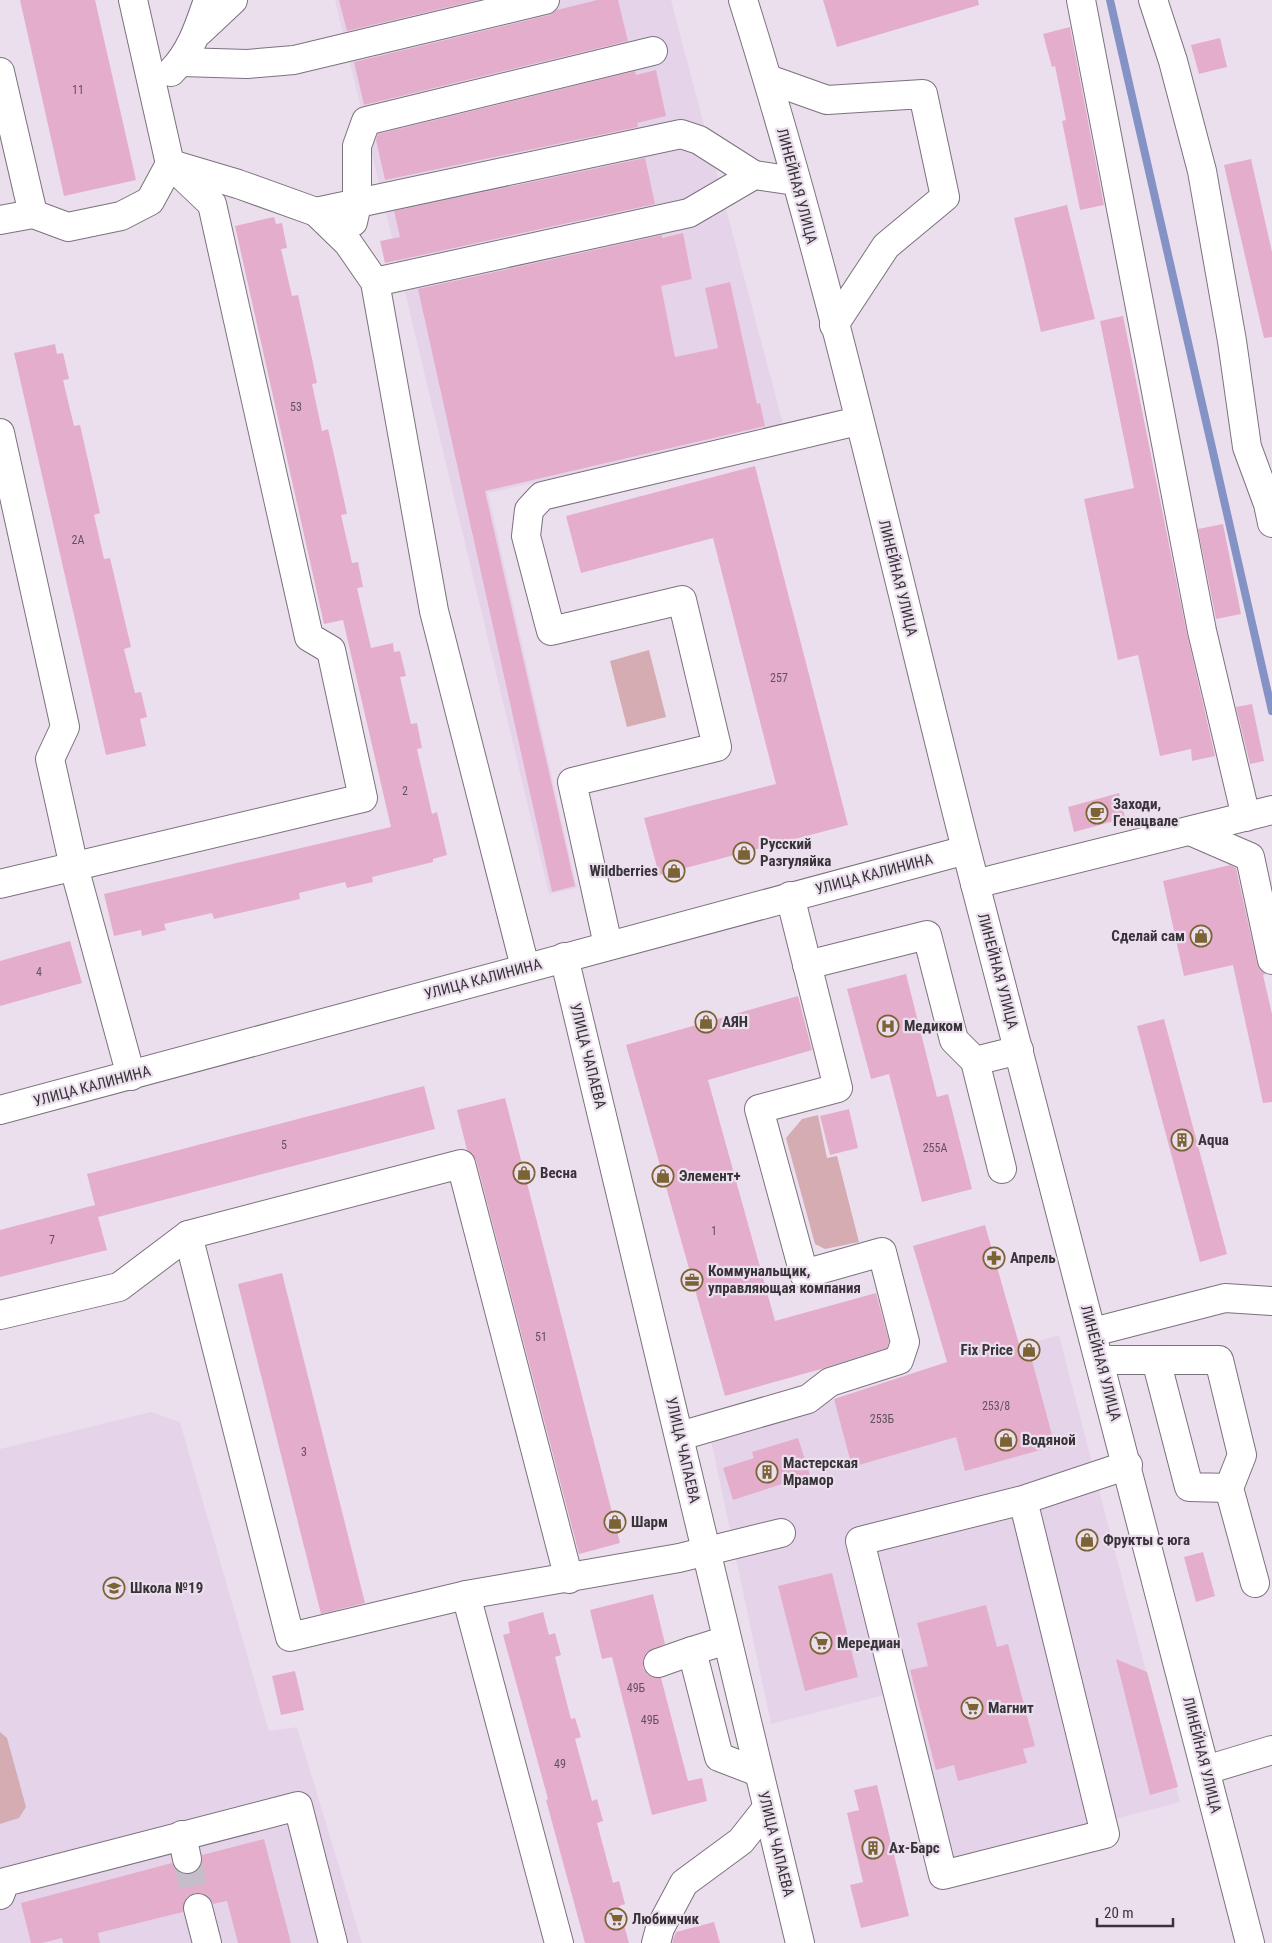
<svg xmlns="http://www.w3.org/2000/svg" width="1272" height="1943" font-family="'Roboto Condensed',sans-serif">
  <style>
    .built { fill: #e5d4e9 }
    .green { fill: #d4acb2 }
    .lines { fill: none; stroke-linecap: round; stroke-linejoin: round }
    .stream { stroke: #8492c5; stroke-width: 8 }
    .building { fill: #e5adcc }
    .minor-tunnel { stroke: #c7bdc9; stroke-width: 28; stroke-dasharray: 28 14; stroke-linecap: butt }
    .minor-casing { stroke: #7c717e; stroke-width: 30 }
    .major-casing { stroke: #7c717e; stroke-width: 30 }
    .minor { stroke: #fff; stroke-width: 28 }
    .major { stroke: #fff; stroke-width: 28 }
    .labels { text-anchor: middle; dominant-baseline: central; stroke-width: 4.5; stroke-linejoin: round; paint-order: stroke }
    .number-label { font-size: 12px; fill: #63525e }
    .street-label { font-size: 15px; fill: #383339; stroke: #ebdfed }
    .poi-label { font-size: 15px; font-weight: bold; fill: #383339; stroke: #ebdfed; text-anchor: start }
  </style>
  <rect width="100%" height="100%" fill="#ebdfed"/>
  <!-- built -->
  <g class="built">
    <polygon points="335,0 671,0 784,428 488,493 577,888 549,894"/>
    <polygon points="1059,1335 1180,1802 933,1867 888,1694 771,1724 710,1436"/>
    <polygon points="151,1412 180,1422 269,1731 297,1727 362,1943 0,1943 0,1449"/>
  </g>
  <!-- green -->
  <g class="green">
    <polygon points="649,650 666,717 627,727 610,661"/>
    <polygon points="818,1115 827,1158 837,1156 859,1242 825,1249 815,1244 786,1138 802,1119"/>
    <polygon points="0,1732 7,1738 26,1807 19,1818 0,1824"/>
  </g>
  <g class="lines">
    <!-- stream -->
    <polyline class="stream" points="1110,0 1272,711"/>
  </g>
  <!-- building -->
  <g class="building">
    <polygon points="20,0 95,0 136,180 64,196"/>
    <polygon points="339,0 478,0 347,31"/>
    <polygon points="597,0 618,0 628,41 364,105 354,62 549,15 557,10"/>
    <polygon points="823,0 978,0 979,5 837,47"/>
    <polygon points="1070,27 1104,205 1080,210 1062,121 1066,120 1055,66 1052,67 1043,34"/>
    <polygon points="1220,38 1227,67 1199,74 1191,45"/>
    <polygon points="656,70 666,116 637,123 638,127 385,180 376,140 378,134 635,71 636,75"/>
    <polygon points="645,158 655,204 385,263 380,241 400,237 394,211"/>
    <polygon points="1251,159 1272,252 1272,337 1264,338 1224,165"/>
    <polygon points="1067,205 1095,319 1041,332 1014,218"/>
    <polygon points="274,217 276,224 282,223 287,248 281,249 292,296 298,295 313,363 317,383 312,384 322,431 328,429 334,455 347,514 341,515 352,563 358,562 363,587 357,588 371,648 393,643 394,652 400,651 406,676 400,677 411,724 417,723 422,748 417,749 432,814 437,812 447,855 433,859 433,862 372,877 373,882 347,888 345,882 299,893 300,899 214,919 212,913 164,924 166,930 142,936 141,930 114,936 104,894 391,827 343,620 324,624 235,226"/>
    <polygon points="683,233 692,279 661,286 675,357 718,348 705,288 730,282 757,404 760,403 765,426 485,491 575,886 552,892 418,289 662,235 662,238"/>
    <polygon points="1123,316 1187,634 1215,756 1192,761 1191,749 1160,756 1138,655 1118,660 1084,499 1134,488 1100,321"/>
    <polygon points="55,344 57,354 63,353 69,379 63,380 74,426 80,425 100,513 94,515 104,559 110,558 131,647 124,649 135,693 141,692 147,717 140,719 146,746 106,755 14,353"/>
    <polygon points="755,466 848,825 659,875 644,818 776,784 713,538 581,573 566,516"/>
    <polygon points="1223,524 1241,614 1216,619 1198,529"/>
    <polygon points="1252,704 1264,761 1250,764 1236,707"/>
    <polygon points="1119,793 1125,818 1074,832 1068,807"/>
    <polygon points="1230,865 1236,868 1257,963 1260,970 1266,974 1263,975 1272,1014 1272,1102 1263,1103 1233,965 1184,976 1163,881"/>
    <polygon points="70,941 82,983 0,1006 0,961"/>
    <polygon points="906,974 937,1097 948,1094 972,1189 922,1202 889,1074 871,1079 847,989"/>
    <polygon points="798,996 812,1050 708,1080 775,1321 876,1293 889,1341 887,1348 821,1369 725,1396 626,1045"/>
    <polygon points="1164,1019 1227,1254 1200,1262 1137,1026"/>
    <polygon points="424,1086 435,1129 98,1217 107,1250 0,1277 0,1230 95,1205 97,1213 87,1174"/>
    <polygon points="505,1098 620,1543 579,1554 476,1160 467,1150 457,1110"/>
    <polygon points="849,1109 858,1148 830,1155 820,1116"/>
    <polygon points="985,1225 1019,1344 1027,1342 1055,1446 965,1471 956,1437 852,1467 834,1399 947,1362 913,1246"/>
    <polygon points="282,1273 365,1603 321,1614 238,1284"/>
    <polygon points="798,1438 810,1475 733,1500 723,1468 754,1458 752,1452"/>
    <polygon points="1203,1552 1215,1596 1196,1602 1184,1557"/>
    <polygon points="832,1573 858,1677 805,1691 778,1586"/>
    <polygon points="653,1594 665,1644 646,1653 643,1660 643,1668 648,1675 661,1678 688,1781 702,1778 707,1801 652,1815 612,1657 602,1659 590,1610"/>
    <polygon points="986,1605 997,1647 1008,1644 1035,1746 1023,1749 1027,1763 958,1781 954,1765 936,1770 910,1670 928,1666 917,1623"/>
    <polygon points="543,1612 549,1635 555,1633 561,1655 555,1657 571,1719 575,1718 581,1737 575,1739 592,1801 597,1799 603,1821 597,1823 613,1883 619,1881 625,1904 619,1906 629,1943 585,1943 546,1800 548,1799 503,1635 510,1633 508,1622"/>
    <polygon points="1116,1659 1147,1672 1178,1787 1150,1795"/>
    <polygon points="295,1671 304,1710 281,1715 272,1676"/>
    <polygon points="877,1785 909,1916 861,1928 850,1885 863,1882 847,1813 859,1810 854,1790"/>
    <polygon points="264,1839 291,1943 238,1943 227,1901 213,1904 209,1897 202,1893 195,1893 187,1897 183,1904 183,1912 98,1933 100,1943 63,1943 62,1938 42,1943 31,1943 21,1903 172,1863 176,1870 182,1874 191,1874 198,1870 202,1864 202,1855"/>
    <polygon points="714,1922 720,1943 672,1943 676,1932"/>
  </g>
  <g class="lines">
    <!-- minor-tunnel -->
    <polyline class="minor-tunnel" points="187,1859 198,1908"/>
    <!-- minor casing -->
    <g class="minor-casing">
      <g id="minor">
        <polyline points="1081,0 1202,631 1246,817"/>
        <polyline points="1153,0 1173,61 1202,171 1232,341 1247,447 1268,504 1272,523"/>
        <polyline points="200,31 233,0"/>
        <polyline points="182,62 247,64 294,60 545,0"/>
        <polyline points="0,72 33,214"/>
        <path d="M171,72c20,-20 28,-46 37,-72"/>
        <polyline points="768,79 827,100 923,94 945,197 886,246 834,325"/>
        <polyline points="174,165 238,184 316,212 348,243 375,282 434,611 525,967"/>
        <polyline points="316,212 681,134 699,140 754,175"/>
        <polyline points="0,220 33,214 68,227 121,216 150,201 170,164"/>
        <polyline points="353,222 357,204 357,146 366,121 653,51"/>
        <polyline points="375,282 689,213 754,175 795,181"/>
        <polyline points="0,433 65,727 50,759 74,867 131,1076"/>
        <polyline points="1190,831 1250,857 1272,960"/>
        <polyline points="0,884 363,798 331,650 309,637 212,204 170,164 133,0"/>
        <polyline points="975,884 1272,810"/>
        <polyline points="608,945 572,782 717,747 682,600 551,631 526,536 529,510 542,496 858,421"/>
        <polyline points="564,957 800,1943"/>
        <polyline points="807,965 927,935 954,1040 975,1061 1002,1169"/>
        <polyline points="975,1061 1019,1050"/>
        <polyline points="188,1235 290,1637 466,1595 679,1558 781,1533"/>
        <polyline points="0,1315 119,1287 188,1235 461,1164 569,1579"/>
        <polyline points="1093,1332 1225,1298 1272,1301"/>
        <polyline points="1100,1360 1219,1360 1242,1455 1229,1488 1255,1583"/>
        <polyline points="1156,1360 1189,1487 1229,1488"/>
        <polyline points="680,1436 808,1399 830,1382 899,1360 905,1342 882,1252 804,1274 759,1109 838,1088 790,896"/>
        <polyline points="1023,1500 1105,1834 943,1875 860,1541 1023,1500 1128,1465"/>
        <polyline points="466,1595 559,1943"/>
        <polyline points="727,1640 692,1651 719,1757 758,1772"/>
        <polyline points="658,1663 692,1651"/>
        <polyline points="1206,1770 1272,1750"/>
        <polyline points="182,1835 187,1859"/>
        <polyline points="0,1895 5,1882 298,1806 333,1943"/>
        <polyline points="198,1908 207,1943"/>
        <polyline points="656,1943 660,1928 684,1883 741,1841 767,1808"/>
      </g>
    </g>
    <!-- major casing -->
    <g class="major-casing">
      <g id="major">
        <path d="M743,0c88,279 151,566 223,849 93,365 191,729 284,1094"/>
        <polyline points="0,1110 966,850"/>
      </g>
    </g>
    <!-- minor -->
    <use href="#minor" class="minor"/>
    <!-- major -->
    <use href="#major" class="major"/>
  </g>
  <!-- icons -->
  <defs>
    <g id="cafe-ring" transform="scale(1.125)"><circle r="9.5" fill="#ebdfed" stroke="#7c6334" stroke-width="1.5"/><path d="M-5.5-4.5H6V0H3Q3 3.5 0 3.5H-2.5Q-5.5 3.5-5.5 0ZM3-3.2v2h1.7v-2ZM-6 4.5H4V6H-6Z" fill="#7c6334"/></g>
    <g id="shop-ring" transform="scale(1.125)"><circle r="9.5" fill="#ebdfed" stroke="#7c6334" stroke-width="1.5"/><path d="M-5-2.5h2.3a2.7 3.5 0 0 1 5.4 0H5L5.5 6h-11ZM-1.5-2.5h3a1.5 2.3 0 0 0-3 0Z" fill="#7c6334"/></g>
    <g id="hospital-ring" transform="scale(1.125)"><circle r="9.5" fill="#ebdfed" stroke="#7c6334" stroke-width="1.5"/><path d="M-5-5h3v3.5h4V-5h3V5h-3V1.5h-4V5h-3Z" fill="#7c6334"/></g>
    <g id="building-ring" transform="scale(1.125)"><circle r="9.5" fill="#ebdfed" stroke="#7c6334" stroke-width="1.5"/><path d="M-4-6H4V6H1V3H-1V6H-4ZM-2.5-4.3h1.7v1.8h-1.7ZM.8-4.3h1.7v1.8H.8ZM-2.5-1h1.7V.8h-1.7ZM.8-1h1.7V.8H.8Z" fill="#7c6334"/></g>
    <g id="pharmacy-ring" transform="scale(1.125)"><circle r="9.5" fill="#ebdfed" stroke="#7c6334" stroke-width="1.5"/><path d="M-2-6h4v4h4v4h-4v4h-4v-4h-4v-4h4Z" fill="#7c6334"/></g>
    <g id="office-ring" transform="scale(1.125)"><circle r="9.5" fill="#ebdfed" stroke="#7c6334" stroke-width="1.5"/><path d="M-6-3h4V-5.5h4V-3h4V5H-6ZM-1-4.5V-3h2v-1.5ZM-6 0V1H6V0Z" fill="#7c6334"/></g>
    <g id="school-ring" transform="scale(1.125)"><circle r="9.5" fill="#ebdfed" stroke="#7c6334" stroke-width="1.5"/><path d="M0-5L7-2L0 1L-7-2ZM-4 1L0 2.5L4 1V4Q0 6-4 4Z" fill="#7c6334"/></g>
    <g id="supermarket-ring" transform="scale(1.125)"><circle r="9.5" fill="#ebdfed" stroke="#7c6334" stroke-width="1.5"/><path d="M-6-5.5h2.5l.6 2H6L4.5 2H-2.5L-4.4-4H-6ZM-1.5 3.2a1.3 1.3 0 1 0 .1 0ZM3 3.2a1.3 1.3 0 1 0 .1 0Z" fill="#7c6334"/></g>
  </defs>
  <g fill-rule="evenodd">
    <use href="#cafe-ring" x="1097" y="813"/>
    <use href="#shop-ring" x="744" y="853"/>
    <use href="#shop-ring" x="674" y="871"/>
    <use href="#shop-ring" x="1201" y="936"/>
    <use href="#shop-ring" x="706" y="1022"/>
    <use href="#hospital-ring" x="888" y="1026"/>
    <use href="#building-ring" x="1182" y="1140"/>
    <use href="#shop-ring" x="524" y="1173"/>
    <use href="#shop-ring" x="663" y="1176"/>
    <use href="#pharmacy-ring" x="994" y="1258"/>
    <use href="#office-ring" x="692" y="1280"/>
    <use href="#shop-ring" x="1029" y="1350"/>
    <use href="#shop-ring" x="1006" y="1440"/>
    <use href="#building-ring" x="767" y="1472"/>
    <use href="#shop-ring" x="615" y="1522"/>
    <use href="#shop-ring" x="1087" y="1540"/>
    <use href="#school-ring" x="114" y="1588"/>
    <use href="#supermarket-ring" x="821" y="1643"/>
    <use href="#supermarket-ring" x="972" y="1708"/>
    <use href="#building-ring" x="873" y="1848"/>
    <use href="#supermarket-ring" x="616" y="1919"/>
  </g>
  <g class="labels">
    <!-- number labels -->
    <g class="number-label">
      <text x="78" y="90">11</text>
      <text x="296" y="407">53</text>
      <text x="78" y="540">2А</text>
      <text x="779" y="678">257</text>
      <text x="405" y="791">2</text>
      <text x="39" y="972">4</text>
      <text x="284" y="1145">5</text>
      <text x="935" y="1148">255А</text>
      <text x="714" y="1231">1</text>
      <text x="52" y="1240">7</text>
      <text x="541" y="1337">51</text>
      <text x="996" y="1406">253/8</text>
      <text x="882" y="1419">253Б</text>
      <text x="304" y="1452">3</text>
      <text x="636" y="1688">49Б</text>
      <text x="650" y="1720">49Б</text>
      <text x="560" y="1764">49</text>
    </g>
    <!-- street labels -->
    <g class="street-label">
      <text transform="translate(797 186) rotate(75)">ЛИНЕЙНАЯ УЛИЦА</text>
      <text transform="translate(898 578) rotate(76)">ЛИНЕЙНАЯ УЛИЦА</text>
      <text transform="translate(874 874) rotate(-15)">УЛИЦА КАЛИНИНА</text>
      <text transform="translate(998 971) rotate(75)">ЛИНЕЙНАЯ УЛИЦА</text>
      <text transform="translate(483 979) rotate(-15)">УЛИЦА КАЛИНИНА</text>
      <text transform="translate(588 1056) rotate(76)">УЛИЦА ЧАПАЕВА</text>
      <text transform="translate(92 1086) rotate(-15)">УЛИЦА КАЛИНИНА</text>
      <text transform="translate(1101 1363) rotate(75)">ЛИНЕЙНАЯ УЛИЦА</text>
      <text transform="translate(683 1450) rotate(77)">УЛИЦА ЧАПАЕВА</text>
      <text transform="translate(1202 1755) rotate(76)">ЛИНЕЙНАЯ УЛИЦА</text>
      <text transform="translate(776 1844) rotate(76)">УЛИЦА ЧАПАЕВА</text>
    </g>
    <!-- poi labels -->
    <g class="poi-label">
      <text x="1113" y="804">Заходи,<tspan x="1113" dy="17">Генацвале</tspan></text>
      <text x="760" y="844">Русский<tspan x="760" dy="17">Разгуляйка</tspan></text>
      <text x="658" y="871" text-anchor="end">Wildberries</text>
      <text x="1185" y="936" text-anchor="end">Сделай сам</text>
      <text x="722" y="1022">АЯН</text>
      <text x="904" y="1026">Медиком</text>
      <text x="1198" y="1140">Aqua</text>
      <text x="540" y="1173">Весна</text>
      <text x="679" y="1176">Элемент+</text>
      <text x="1010" y="1258">Апрель</text>
      <text x="708" y="1271">Коммунальщик,<tspan x="708" dy="17">управляющая компания</tspan></text>
      <text x="1013" y="1350" text-anchor="end">Fix Price</text>
      <text x="1022" y="1440">Водяной</text>
      <text x="783" y="1463">Мастерская<tspan x="783" dy="17">Мрамор</tspan></text>
      <text x="631" y="1522">Шарм</text>
      <text x="1103" y="1540">Фрукты с юга</text>
      <text x="130" y="1588">Школа №19</text>
      <text x="837" y="1643">Мередиан</text>
      <text x="988" y="1708">Магнит</text>
      <text x="889" y="1848">Ах-Барс</text>
      <text x="632" y="1919">Любимчик</text>
    </g>
  </g>
  <!-- scale -->
  <path d="M1097 1918v8h76v-8" fill="none" stroke="#383339" stroke-width="2.5"/>
  <text x="1104" y="1918" font-size="15" fill="#383339" stroke="#ebdfed" stroke-width="4" paint-order="stroke">20 m</text>
</svg>
